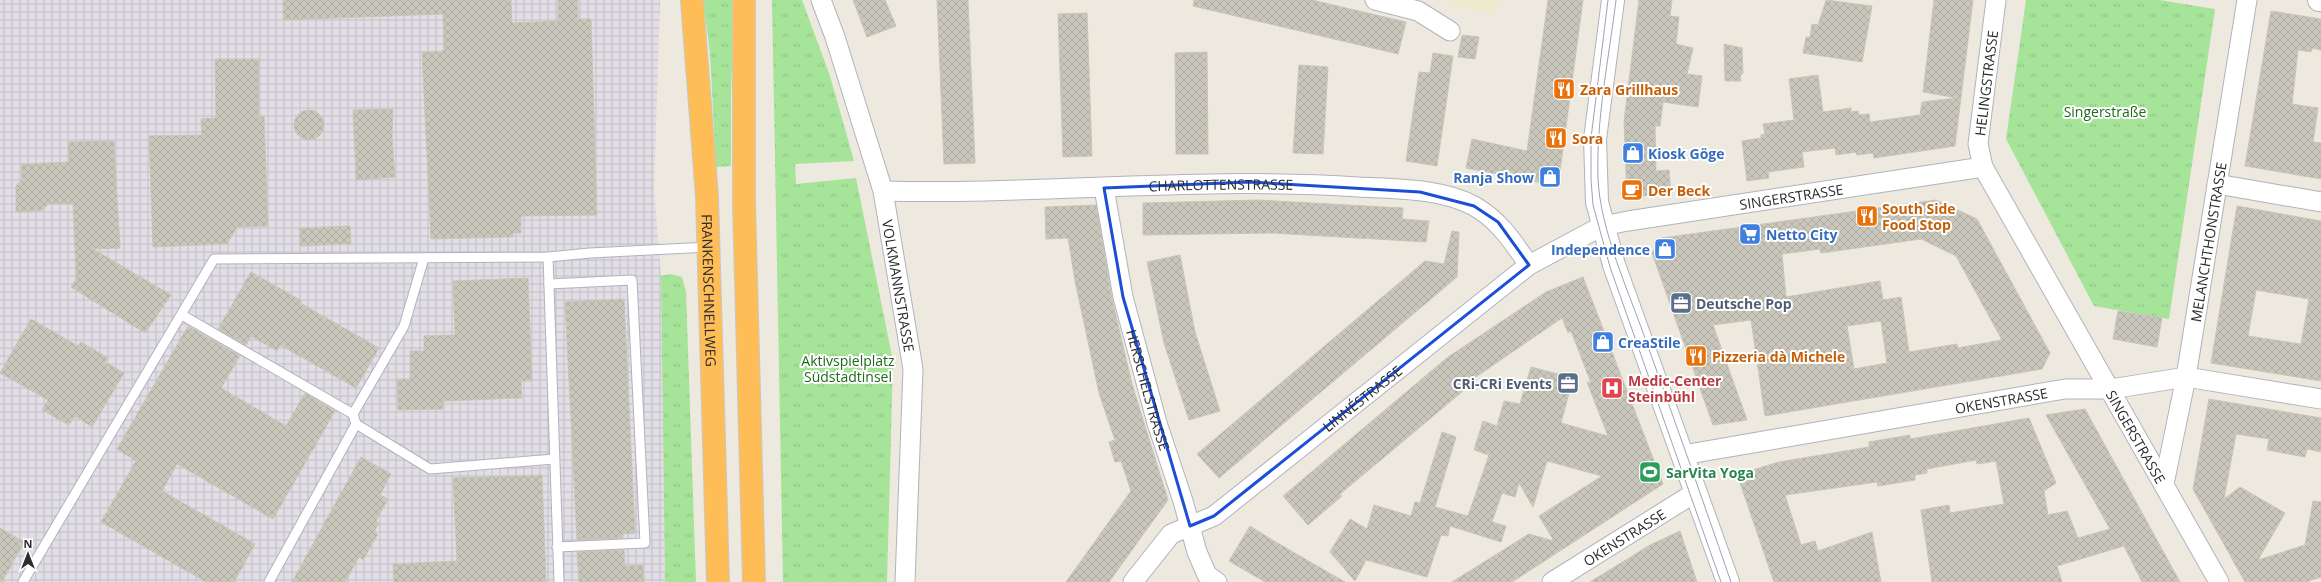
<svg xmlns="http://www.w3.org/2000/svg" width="2321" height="582" font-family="'Open Sans',sans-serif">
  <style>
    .industrial { fill: url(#industrial-grid) }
    .education { fill: #efeacd }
    .grass { fill: url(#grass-tufts) }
    .building { fill: url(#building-cross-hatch); stroke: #c9c6b7; fill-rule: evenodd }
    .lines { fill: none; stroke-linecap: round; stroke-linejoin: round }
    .lane-casing { stroke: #b2b2bf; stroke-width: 11 }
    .street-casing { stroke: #b2b2bf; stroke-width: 21 }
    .secondary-casing { stroke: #b2b2bf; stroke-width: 24 }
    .highway-casing { stroke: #c8c8c8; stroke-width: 24 }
    .lane { stroke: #fff; stroke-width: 9 }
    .street { stroke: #fff; stroke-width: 19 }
    .secondary { stroke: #fff; stroke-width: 22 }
    .highway { stroke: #ffbd57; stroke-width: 22 }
    .tram { stroke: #a1a0b6; stroke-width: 1 }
    .marked { fill: none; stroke: #1d4ed8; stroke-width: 3; stroke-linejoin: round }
    .labels { text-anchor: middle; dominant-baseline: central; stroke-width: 4; stroke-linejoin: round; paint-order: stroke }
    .street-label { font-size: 14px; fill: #2c2c2c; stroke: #fff }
    .food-label { font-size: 14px; font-weight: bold; fill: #c56008; stroke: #fff; text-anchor: start }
    .park-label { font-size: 14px; fill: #1d6a1a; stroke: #fff }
    .shop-label { font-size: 14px; font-weight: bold; fill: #366cbe; stroke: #fff; text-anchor: start }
    .service-label { font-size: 14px; font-weight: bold; fill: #4e5e75; stroke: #fff; text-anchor: start }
    .health-label { font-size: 14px; font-weight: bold; fill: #be3a42; stroke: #fff; text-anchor: start }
    .leisure-label { font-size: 14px; font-weight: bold; fill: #27864d; stroke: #fff; text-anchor: start }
  </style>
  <defs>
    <pattern id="industrial-grid" width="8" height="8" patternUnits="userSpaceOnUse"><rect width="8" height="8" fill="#e2dee6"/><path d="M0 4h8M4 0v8" fill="none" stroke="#c2bfc5"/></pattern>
    <pattern id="grass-tufts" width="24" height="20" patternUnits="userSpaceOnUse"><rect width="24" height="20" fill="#a6e49a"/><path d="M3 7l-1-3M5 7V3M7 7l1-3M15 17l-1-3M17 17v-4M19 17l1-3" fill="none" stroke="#8fc485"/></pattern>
    <pattern id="building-cross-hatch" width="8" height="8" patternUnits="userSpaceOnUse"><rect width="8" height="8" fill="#c9c7bc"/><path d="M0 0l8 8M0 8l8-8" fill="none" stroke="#adaba2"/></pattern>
  </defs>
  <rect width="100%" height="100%" fill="#ede9de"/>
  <!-- industrial -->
  <polygon class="industrial" points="0,0 660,0 654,190 661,276 665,582 0,582"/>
  <!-- education -->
  <polygon class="education" points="1454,0 1500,0 1494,13 1452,5"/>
  <!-- grass -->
  <g class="grass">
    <polygon points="703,0 734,0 731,95 731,166 716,167 710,53"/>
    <polygon points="772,0 802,0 830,76 854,161 795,164 796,184 856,178 893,361 887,582 783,582"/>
    <polygon points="2026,0 2159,0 2215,9 2169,319 2094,306 2006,139"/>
    <polygon points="671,274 682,277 686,292 696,582 665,582 661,276"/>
  </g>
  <!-- building -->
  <g class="building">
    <polygon points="283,0 511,0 512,23 558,21 558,0 578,0 578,19 591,19 597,215 521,216 521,233 513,233 513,237 431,239 422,52 444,51 443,14 283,20"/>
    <polygon points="853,0 885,0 896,26 867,37"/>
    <polygon points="937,0 968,0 975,163 944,164"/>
    <polygon points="1194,0 1312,0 1406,22 1398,54 1193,6"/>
    <polygon points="1548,0 1583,0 1558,186 1466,168 1472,139 1527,151"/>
    <polygon points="1639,0 1672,0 1670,16 1679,17 1676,44 1693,48 1687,74 1702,76 1698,107 1663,102 1660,126 1655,126 1656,171 1669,170 1671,194 1627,197 1624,121"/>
    <polygon points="1826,0 1872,6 1862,62 1803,53 1806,37 1810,37 1812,24 1818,25"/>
    <polygon points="1934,0 1973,0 1955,146 1874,158 1873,153 1857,155 1856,152 1836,155 1835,148 1802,152 1804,167 1768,172 1769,178 1747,181 1742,141 1761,138 1761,135 1765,134 1763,124 1794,120 1789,79 1818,75 1823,112 1851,108 1851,112 1858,111 1859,115 1869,114 1870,122 1920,115 1922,102 1957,98 1923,92"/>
    <polygon points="2271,11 2321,19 2321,50 2312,48 2311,52 2298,50 2292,104 2318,108 2313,142 2321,143 2321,179 2245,166"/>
    <polygon points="1087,13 1092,156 1063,157 1058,14"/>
    <polygon points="1462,35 1479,37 1475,59 1458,57"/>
    <polygon points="1724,44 1742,48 1743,73 1740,76 1741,81 1725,81"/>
    <polygon points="1207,52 1208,154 1176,154 1175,53"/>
    <polygon points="1433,53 1453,56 1437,166 1406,161 1419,72 1430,73"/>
    <polygon points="215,59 259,59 259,117 264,116 268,226 237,227 227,244 153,247 149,136 202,135 201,119 216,118"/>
    <polygon points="1299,65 1328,67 1323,154 1293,153"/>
    <polygon points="393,109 392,136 395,177 356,180 353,110"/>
    <circle cx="309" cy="125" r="15"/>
    <polygon points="114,141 120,248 93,249 171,295 145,333 71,287 76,279 73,204 48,204 43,210 16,212 16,186 22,179 21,164 69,162 68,142"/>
    <polygon points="1258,200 1403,208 1402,219 1429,221 1426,242 1272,233 1143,235 1143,203"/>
    <path d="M1936,200l41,19 73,134 -8,16 -277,47 -14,-96 -38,5 34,95 -34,5 -61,-172 10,-15zM1921,239l35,17 46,84 -44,8 -1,-4 -48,8 -8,-55 -18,3 -3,-19 -94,16 -4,-43 38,-5 1,4zM1881,321l6,42 -33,6 -7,-43z"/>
    <polygon points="1096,205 1112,299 1132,384 1168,500 1109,582 1066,582 1131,491 1121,461 1115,462 1109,442 1115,440 1099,393 1075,281 1068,238 1046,239 1045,207"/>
    <path d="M2237,206l84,15v160l-110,-18zM2256,290l53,9 -8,45 -53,-8z"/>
    <polygon points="350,226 351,244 300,246 299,228"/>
    <polygon points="1452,231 1459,232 1457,277 1219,478 1197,454 1425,261 1444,264"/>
    <polygon points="1180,255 1195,332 1220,411 1189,420 1164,343 1147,262"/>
    <polygon points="251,272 302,301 300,303 379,348 356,388 280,345 277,351 251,336 246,345 218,329"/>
    <polygon points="1583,277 1663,484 1512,582 1452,582 1529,534 1554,541 1539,516 1602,476 1547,461 1533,507 1519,483 1515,497 1502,493 1492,522 1506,526 1501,542 1450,526 1448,536 1441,535 1427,577 1366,560 1355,581 1330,552 1350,519 1367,529 1374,505 1411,516 1415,502 1420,503 1442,432 1456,437 1435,507 1468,516 1489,455 1474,450 1483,421 1497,426 1504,401 1520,404 1531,367 1573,378 1561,423 1608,436 1587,382 1591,383 1571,331 1568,333 1562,318 1467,383 1469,386 1339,495 1342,496 1308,525 1283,496 1448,357 1546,292"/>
    <polygon points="528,278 532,381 521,381 522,398 443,401 443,409 398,410 397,379 410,379 410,351 424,351 424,336 455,335 453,281"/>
    <polygon points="624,299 635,533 623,534 623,538 577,540 565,302"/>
    <polygon points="2118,311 2162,318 2157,347 2113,339"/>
    <polygon points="31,319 78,346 81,342 108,358 105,362 124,373 92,427 75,416 69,425 42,410 48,400 0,373"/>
    <polygon points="188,326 240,356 221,388 286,426 305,393 335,411 273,519 177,464 162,491 255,544 234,582 206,582 101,522 136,461 117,449"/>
    <polygon points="2209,399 2321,418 2321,452 2307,449 2305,457 2267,450 2269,439 2236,434 2224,499 2240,487 2285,513 2258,560 2305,545 2313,501 2321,502 2321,577 2306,582 2245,582 2193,489"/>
    <polygon points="2085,409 2180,582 2142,582 2124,546 2057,566 2062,582 1932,582 1921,510 1949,505 1950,513 2004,504 1996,461 1977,464 1976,460 1927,469 1927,473 1915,475 1915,480 1878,486 1877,482 1785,495 1801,545 1815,541 1818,551 1872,532 1881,582 1774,582 1739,480 1746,472 1779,462 1869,447 1869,442 1910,435 1910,439 2029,418 2056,483 2044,491 2048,515 2067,511 2078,538 2110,529 2046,415"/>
    <polygon points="361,457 391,474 380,495 388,499 376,521 379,523 374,532 378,534 363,560 359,557 345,582 292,582"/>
    <polygon points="542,475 546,582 394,582 393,564 457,561 453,478"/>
    <polygon points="1250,526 1274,541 1345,582 1265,582 1229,561"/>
    <polygon points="0,528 24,542 2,582 0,582"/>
    <polygon points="1680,531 1697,582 1590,582 1650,545"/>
    <polygon points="624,550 625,566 643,565 644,582 579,582 577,552"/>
  </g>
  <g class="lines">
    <!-- lane casing -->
    <g class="lane-casing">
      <g id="lane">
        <polyline points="548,257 559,582"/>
        <polyline points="549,284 632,280 645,543 557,547"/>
        <polyline points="182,315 353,414 356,424 430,469 554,459"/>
        <polyline points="353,414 404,326 424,258"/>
        <polyline points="23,582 214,259 548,257 590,253 709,247"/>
        <polyline points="269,582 356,424"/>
      </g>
    </g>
    <!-- street casing -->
    <g class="street-casing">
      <g id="street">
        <path id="s1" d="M821,0l14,37 48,154 30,178 -8,213"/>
        <polyline points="1375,0 1418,11 1450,31"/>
        <path id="s2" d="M1983,167l-5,-23 18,-144"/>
        <polyline points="2217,184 2321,202"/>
        <path id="s3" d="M1104,188l19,109 34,126 26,78 14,51 10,23 10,7"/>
        <path id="s4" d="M883,191c158,4 317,-15 475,-4 37,2 83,1 116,19 25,14 39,36 55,59"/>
        <path id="s5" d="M1683,455l382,-66h46l75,-12 135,22"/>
        <path id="s6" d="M2164,484l22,-107 61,-377"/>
        <path id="s7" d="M1133,582l38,-48 43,-18 315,-251 73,-39 26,-5 355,-54 236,415"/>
        <path id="s8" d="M1552,582l144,-90"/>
      </g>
    </g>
    <!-- secondary casing -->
    <g class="secondary-casing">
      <g id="secondary">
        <polyline points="1613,0 1595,139 1597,202 1614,265 1728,582"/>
        <polyline points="2319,0 2321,0"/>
      </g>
    </g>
    <!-- highway casing -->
    <g class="highway-casing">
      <g id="highway">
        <path id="s9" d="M692,0l15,197 11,385"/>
        <polyline points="744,0 744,204 754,582"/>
      </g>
    </g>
    <!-- lane -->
    <use href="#lane" class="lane"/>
    <!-- street -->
    <use href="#street" class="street"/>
    <!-- secondary -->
    <use href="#secondary" class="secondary"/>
    <!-- highway -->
    <use href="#highway" class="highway"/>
    <!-- tram -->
    <g class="tram">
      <polyline points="1608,0 1591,138 1591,180 1593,205 1610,267 1721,582"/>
      <path d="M1616,0c-7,58 -20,119 -18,178 2,52 31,114 48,163 29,80 57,160 85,241"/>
    </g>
  </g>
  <!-- marked area -->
  <path class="marked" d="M1249,182l171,10 54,14 24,16 31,43 -315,251 -24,10 -67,-229 -19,-109z"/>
  <!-- icons -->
  <defs>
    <g id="restaurant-square" transform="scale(1.15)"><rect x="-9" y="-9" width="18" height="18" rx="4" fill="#e8710a" stroke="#fff"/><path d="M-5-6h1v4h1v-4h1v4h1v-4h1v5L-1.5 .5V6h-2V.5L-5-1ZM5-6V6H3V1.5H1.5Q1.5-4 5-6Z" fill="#fff"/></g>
    <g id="shop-square" transform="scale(1.15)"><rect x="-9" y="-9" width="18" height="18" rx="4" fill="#3f7fe0" stroke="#fff"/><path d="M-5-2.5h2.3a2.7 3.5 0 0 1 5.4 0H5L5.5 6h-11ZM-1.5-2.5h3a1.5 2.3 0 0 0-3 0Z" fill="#fff"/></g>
    <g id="cafe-square" transform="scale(1.15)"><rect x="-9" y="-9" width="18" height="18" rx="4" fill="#e8710a" stroke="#fff"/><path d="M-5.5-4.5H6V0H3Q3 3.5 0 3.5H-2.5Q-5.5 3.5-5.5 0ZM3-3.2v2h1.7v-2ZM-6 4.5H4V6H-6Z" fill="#fff"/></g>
    <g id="supermarket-square" transform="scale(1.15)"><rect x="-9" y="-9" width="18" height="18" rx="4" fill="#3f7fe0" stroke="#fff"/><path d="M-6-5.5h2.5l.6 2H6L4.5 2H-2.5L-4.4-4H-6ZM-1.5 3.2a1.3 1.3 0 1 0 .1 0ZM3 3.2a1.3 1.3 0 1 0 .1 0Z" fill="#fff"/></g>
    <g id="office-square" transform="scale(1.15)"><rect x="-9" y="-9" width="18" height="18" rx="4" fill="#5c6f8a" stroke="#fff"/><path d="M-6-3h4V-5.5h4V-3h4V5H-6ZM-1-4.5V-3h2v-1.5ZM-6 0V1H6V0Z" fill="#fff"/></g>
    <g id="hospital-square" transform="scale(1.15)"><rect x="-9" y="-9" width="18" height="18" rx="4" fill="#e0444e" stroke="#fff"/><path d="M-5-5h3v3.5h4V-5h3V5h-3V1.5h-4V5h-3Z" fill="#fff"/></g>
    <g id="stadium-square" transform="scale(1.15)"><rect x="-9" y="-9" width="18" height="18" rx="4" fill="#2e9e5b" stroke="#fff"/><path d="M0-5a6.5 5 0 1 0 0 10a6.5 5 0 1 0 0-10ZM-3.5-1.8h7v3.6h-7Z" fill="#fff"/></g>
  </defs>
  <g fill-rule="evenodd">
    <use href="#restaurant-square" x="1564" y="89"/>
    <use href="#restaurant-square" x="1556" y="138"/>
    <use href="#shop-square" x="1633" y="153"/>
    <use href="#shop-square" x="1550" y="177"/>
    <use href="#cafe-square" x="1632" y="190"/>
    <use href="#restaurant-square" x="1867" y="216"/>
    <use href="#supermarket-square" x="1750" y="234"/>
    <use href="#shop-square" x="1665" y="249"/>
    <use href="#office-square" x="1681" y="303"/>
    <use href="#shop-square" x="1603" y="342"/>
    <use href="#restaurant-square" x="1696" y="356"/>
    <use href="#office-square" x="1568" y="383"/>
    <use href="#hospital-square" x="1612" y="388"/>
    <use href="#stadium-square" x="1650" y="472"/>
  </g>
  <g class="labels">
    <!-- street labels -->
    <g class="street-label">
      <text stroke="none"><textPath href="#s2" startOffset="85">HELINGSTRASSE</textPath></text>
      <text stroke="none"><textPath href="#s4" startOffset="338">CHARLOTTENSTRASSE</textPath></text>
      <text stroke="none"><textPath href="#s7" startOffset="785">SINGERSTRASSE</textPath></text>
      <text stroke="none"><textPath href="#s6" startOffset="246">MELANCHTHONSTRASSE</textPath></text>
      <text stroke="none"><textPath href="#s1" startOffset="297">VOLKMANNSTRASSE</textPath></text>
      <text stroke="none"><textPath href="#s9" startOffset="291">FRANKENSCHNELLWEG</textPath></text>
      <text stroke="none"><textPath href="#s3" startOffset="207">HERSCHELSTRASSE</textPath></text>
      <text stroke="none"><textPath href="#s7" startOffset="297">LINNÉSTRASSE</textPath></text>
      <text stroke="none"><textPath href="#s5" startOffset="323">OKENSTRASSE</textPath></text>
      <text stroke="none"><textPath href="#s7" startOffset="1289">SINGERSTRASSE</textPath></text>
      <text stroke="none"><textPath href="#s8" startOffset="85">OKENSTRASSE</textPath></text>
    </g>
    <!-- food labels -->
    <g class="food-label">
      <text x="1580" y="89">Zara Grillhaus</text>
      <text x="1572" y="138">Sora</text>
      <text x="1648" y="190">Der Beck</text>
      <text x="1882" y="208">South Side<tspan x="1882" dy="16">Food Stop</tspan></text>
      <text x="1712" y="356">Pizzeria dà Michele</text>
    </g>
    <!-- park labels -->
    <g class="park-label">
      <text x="2105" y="111">Singerstraße</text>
      <text x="848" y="360">Aktivspielplatz<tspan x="848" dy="16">Südstadtinsel</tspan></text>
    </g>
    <!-- shop labels -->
    <g class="shop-label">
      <text x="1648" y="153">Kiosk Göge</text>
      <text x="1534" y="177" text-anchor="end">Ranja Show</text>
      <text x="1766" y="234">Netto City</text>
      <text x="1650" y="249" text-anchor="end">Independence</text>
      <text x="1618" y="342">CreaStile</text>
    </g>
    <!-- service labels -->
    <g class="service-label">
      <text x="1696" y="303">Deutsche Pop</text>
      <text x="1552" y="383" text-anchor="end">CRi-CRi Events</text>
    </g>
    <!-- health labels -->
    <g class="health-label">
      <text x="1628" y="380">Medic-Center<tspan x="1628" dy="16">Steinbühl</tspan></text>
    </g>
    <!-- leisure labels -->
    <g class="leisure-label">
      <text x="1666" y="472">SarVita Yoga</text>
    </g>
  </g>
  <!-- north arrow -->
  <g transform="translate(28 554)" stroke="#ffffff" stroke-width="3" paint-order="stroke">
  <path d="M0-3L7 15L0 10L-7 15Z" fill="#2c2c2c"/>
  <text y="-6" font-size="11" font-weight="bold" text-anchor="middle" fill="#2c2c2c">N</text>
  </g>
</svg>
